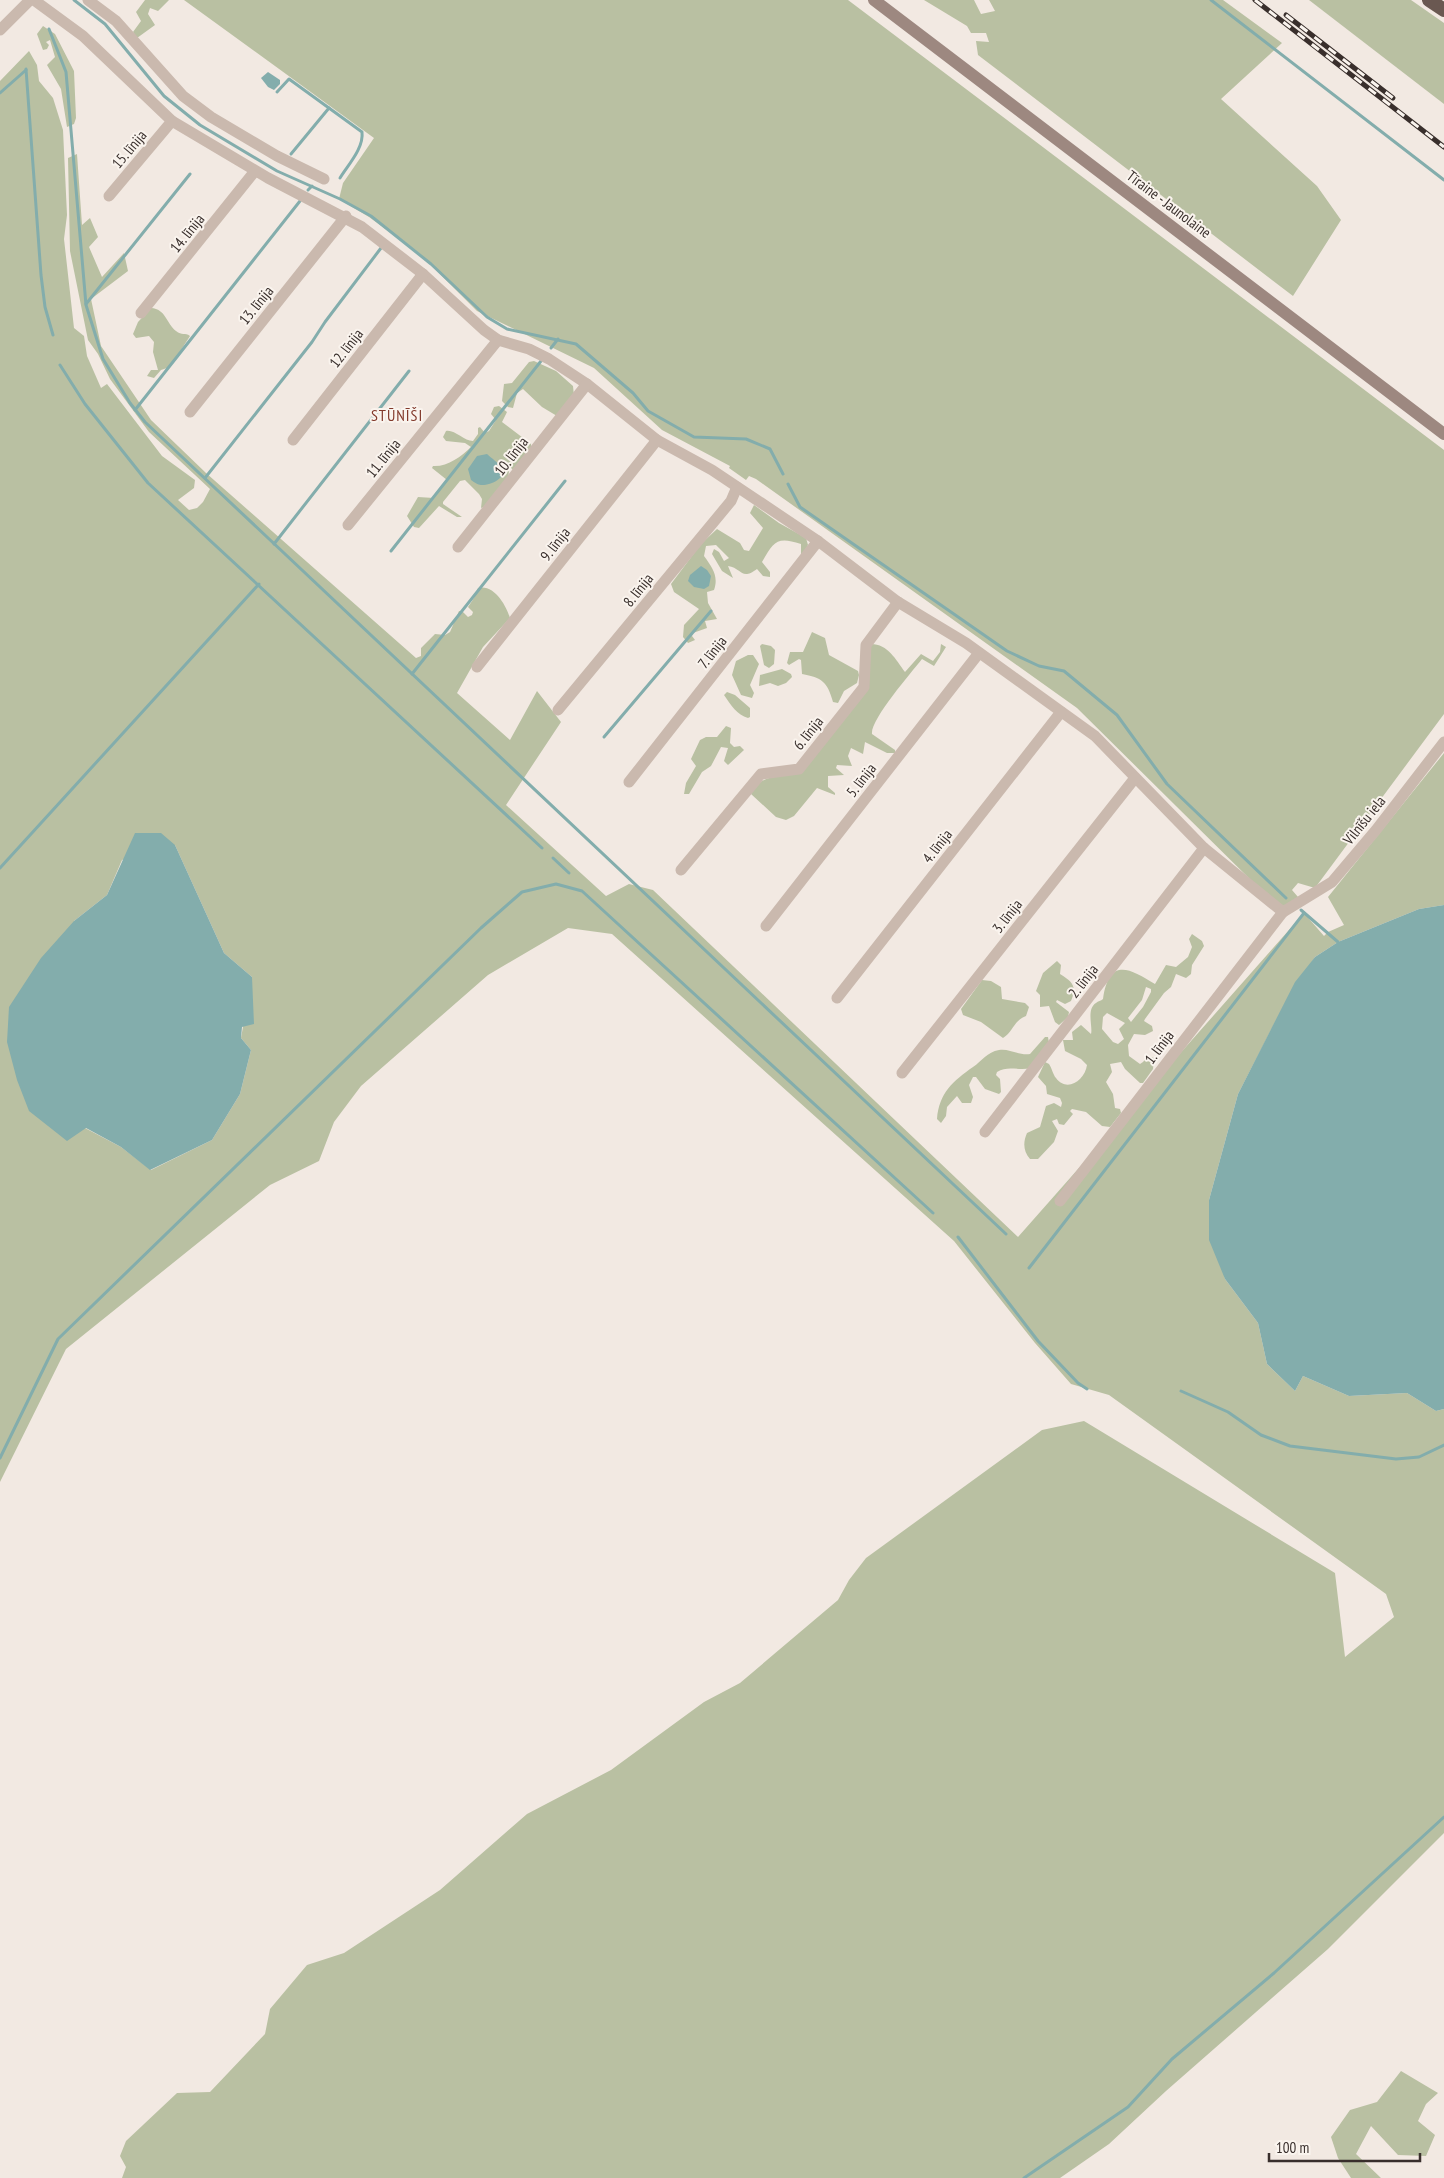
<svg xmlns="http://www.w3.org/2000/svg" width="1444" height="2178" font-family="'PT Sans Narrow',sans-serif">
  <style>
    .green { fill: #b9c0a2; fill-rule: evenodd }
    .water { fill: #83adac }
    .lines { fill: none; stroke-linecap: round; stroke-linejoin: round }
    .stream { stroke: #83adac; stroke-width: 3 }
    .minor { stroke: #cab9ae; stroke-width: 11 }
    .secondary { stroke: #9d8880; stroke-width: 12 }
    .trunk { stroke: #6a5851; stroke-width: 14 }
    .rail-casing { stroke: #392f2c; stroke-width: 5 }
    .rail { stroke: #faf4ee; stroke-width: 3; stroke-dasharray: 9; stroke-linecap: butt }
    .labels { text-anchor: middle; dominant-baseline: central; stroke-width: 4; stroke-linejoin: round; paint-order: stroke }
    .street-label { font-size: 15px; fill: #392f2c; stroke: #faf4ee }
    .neighbourhood-label { font-size: 16px; letter-spacing: 1px; fill: #82392b; stroke: #faf4ee }
  </style>
  <rect width="100%" height="100%" fill="#f2e9e2"/>
  <!-- green -->
  <g class="green">
    <polygon points="145,0 169,0 158,11 150,8 148,14 155,25 137,38 133,32 141,21 136,12"/>
    <polygon points="184,0 848,0 1444,450 1444,714 1315,888 1298,883 1292,890 1298,897 1283,912 1077,708 756,479 749,476 746,480 729,468 730,466 662,430 594,368 477,311 421,255 369,217 339,199 343,183 374,138"/>
    <polygon points="924,0 974,0 981,14 995,11 989,0 1223,0 1282,43 1221,99 1317,186 1341,220 1293,296 978,55 976,41 989,42 986,33 971,33 967,26"/>
    <polygon points="1309,0 1411,0 1444,23 1444,104"/>
    <polygon points="43,26 55,34 74,71 76,118 74,124 67,127 61,89 47,65 55,57 50,40 46,42 49,45 47,49 43,50 37,34"/>
    <path d="M29,51l8,14 2,16 14,17 10,32 4,85 -3,24 10,89 10,8 3,20 14,32 6,-4 55,72 33,24 -1,8 -16,12 11,10 8,-2 6,-6 7,-13 -61,-57 -39,-53 -12,-25 -10,-14 -18,-89 -2,-93 9,-4 5,71 8,-7 8,19 -9,10 13,30 22,-24 4,18 -37,28 10,47 50,74 55,53 210,185 5,-2v-8l14,-14 10,1 5,-3 9,-21h3l6,6 4,-2 1,-3 -5,-5 6,-9 4,-10c16,-4 28,17 32,30l-27,29 -26,46 53,47 27,-49 24,31 -55,83 100,91 23,-12 24,6 365,347 286,-324 20,23 4,-4 16,-7 -16,-28 116,-144v152l-25,4 -81,33 -23,15 -31,48 -46,89 -29,106 16,79 33,44 9,41 28,27 8,-15 46,20 58,-3 29,18 8,-2v424l-116,116 -162,142 -57,53 -49,34h-938l4,-11 -6,-11 6,-15 51,-48 33,-1 55,-58 5,-25 37,-44 37,-12 96,-63 87,-76 84,-44 93,-68 36,-19 98,-83 11,-20 17,-22 176,-128 42,-9 251,152 10,84 49,-40 -8,-23 -277,-199 -38,-11 -36,-41 -81,-102 -342,-307 -44,-6 -80,47 -127,111 -27,36 -15,39 -49,24 -204,164 -66,133v-1401zM175,845l49,108 28,24 -11,61 10,12 -11,44 -28,46 -61,30 -30,-23 -36,-19 -11,-207 33,-26 15,-35z"/>
    <path d="M151,308c15,1 15,15 25,23 6,5 9,1 14,5l-20,31 -9,3 -7,8 -7,-2 4,-6h7l-5,-18 1,-10 -5,-6 -13,2 -3,-4 5,-12z"/>
    <polygon points="534,361 556,371 573,386 574,396 557,416 542,407 523,389 517,393 513,408 508,407 502,401 504,384 512,383 529,362"/>
    <path d="M499,406l8,6 -5,10 29,22v3l-18,23 -8,-9 -1,4 5,6 -1,8 -22,27 -5,2 1,-9 -3,-5 -14,-14 -5,1 -17,21v2l19,13h-5l-18,-11 -20,22 -5,-1 -7,-11 11,-19 16,1 13,-18 -15,-12 1,-2c14,1 28,-9 38,-19l-6,-4 -19,-2 -3,-4 3,-6c8,-2 18,10 27,10l5,-7v-6l2,-1 5,6 4,-2 7,-11 -5,-6 3,-7z"/>
    <path d="M754,505l25,18 27,15 2,7 -7,12v-13c-24,-8 -27,-3 -39,18l8,10v5l-7,-1 -6,-7c-16,12 -15,-1 -29,-3l5,12 -11,-7 -10,-17 2,-5 5,3 5,9 5,-3 -13,-13 -10,1 -2,10c8,11 15,20 10,34l-7,2 1,11 9,16 -12,2 2,7 -14,5 -1,3 3,4 -7,3 -5,-6 1,-12 15,-16 -25,-17 -3,-8 30,-40 16,-15 23,14 4,7 5,1 14,-23 -13,-15z"/>
    <path d="M812,632l13,6 4,17 29,16 1,4 -2,8 -13,8 -6,12 -5,-1c-6,-21 -11,-24 -31,-28l-1,-14 -2,-1 -10,6 -2,-2 3,-11h13z"/>
    <polygon points="762,644 771,646 775,650 774,664 769,668 764,665 760,646"/>
    <path d="M871,644c17,0 25,16 34,28l16,-18 12,7 7,-9 1,-8 5,3 -12,19 -12,-7c-11,14 -52,61 -50,75l23,16v3h-8l-22,-11 -2,12 -12,-6 -3,8 4,10 -15,-1 -1,3 8,7 -16,1v11l7,6v2l-18,-7 -23,28 -8,4 -10,-3 -25,-23c7,-16 20,-17 36,-19l81,-91z"/>
    <polygon points="748,655 753,655 759,664 750,685 754,693 752,698 741,695 732,675 736,661"/>
    <polygon points="782,669 791,674 792,677 786,683 778,686 770,683 759,686 760,675"/>
    <path d="M727,692l8,3 15,13v9l-2,1c-11,-3 -17,-13 -24,-23z"/>
    <polygon points="726,726 731,728 730,743 734,747 740,746 744,750 728,765 724,761 728,748 721,747 711,766 702,772 689,794 684,794 686,783 696,766 691,759 700,740 706,737 717,737"/>
    <path d="M1192,934l10,7 2,5 -12,19 -1,9 -5,4 -10,-4 -5,13 -7,6 -19,26 -1,2 8,5 1,5 -8,4 -11,-1 -6,11 1,11 11,8 3,-2 5,-6 6,2 -1,11 -10,14h-3l-15,-14 -4,-7 -11,2 2,8 -6,10 7,12 2,14 5,1 1,4 -11,14 -8,-1 -16,-14 -14,-3 -2,2 3,3 -9,11 -5,-1 -2,-5 -5,2 6,10 -4,11 -16,17h-8c-7,-8 -7,-17 -3,-26l13,-6 6,-21 8,-3 7,4 1,-4 -2,-5 -13,-4 -1,-8 -8,-9 7,-15 4,2c3,4 4,11 7,14 11,15 29,2 31,-13l-6,-6 -16,-8 -2,-11h10l-1,-8 9,-7 10,9c2,-7 -5,-25 5,-31 2,-2 5,-2 7,-4 6,-41 25,-32 52,-15l11,-19 10,2 12,-10 4,-10 -3,-8zM1146,987l5,2v3l-8,15 -12,15 -3,-4 14,-18zM1107,1013l18,10 -6,6 5,10 -6,5 -5,-2 -11,-13 1,-12z"/>
    <path d="M1057,961l4,4 -1,9c13,8 17,12 11,27l-6,3 -8,-4 -1,2 13,10 -1,5 -9,8 -4,-3 -6,-16 -9,1v-12l-4,-4 7,-18z"/>
    <path d="M982,980l9,1 10,6 1,12 23,4 4,4 -3,9c-13,5 -12,15 -23,22l-22,-16 -18,-7 -2,-6z"/>
    <path d="M1045,1037h3l1,6 -18,25c-13,3 -23,-3 -34,4l-1,3 4,4 1,13 -2,2 -14,-5 -9,-12h-3l-4,8 4,12 -2,6h-9l-5,-7 -10,11 -1,9 -5,7 -4,-4c2,-26 16,-38 36,-52 9,-6 14,-15 26,-17 10,-2 21,6 31,4z"/>
    <polygon points="1401,2071 1438,2093 1426,2104 1418,2121 1435,2135 1426,2156 1398,2155 1371,2126 1356,2154 1381,2178 1351,2178 1338,2158 1331,2137 1350,2110 1377,2102"/>
  </g>
  <!-- water -->
  <g class="water">
    <polygon points="268,72 280,80 280,84 274,90 268,87 261,78"/>
    <path d="M487,454c4,4 12,9 15,14 6,10 -13,18 -21,17 -3,0 -7,-3 -10,-5l-3,-11 9,-13z"/>
    <polygon points="701,566 707,570 711,576 709,586 704,589 694,587 688,581 690,575"/>
    <polygon points="135,833 161,833 175,845 224,953 252,977 254,1024 242,1027 241,1038 251,1050 240,1094 212,1140 150,1170 121,1147 86,1128 67,1141 29,1111 17,1080 7,1042 9,1007 41,958 74,921 107,895"/>
    <polygon points="1444,905 1444,1409 1436,1411 1407,1393 1349,1396 1303,1376 1295,1391 1267,1364 1258,1323 1225,1279 1209,1240 1209,1200 1238,1094 1295,982 1315,957 1338,942 1419,909"/>
  </g>
  <g class="lines">
    <!-- stream -->
    <g class="stream">
      <polyline points="74,0 105,24 164,96 200,125 277,171 340,199 371,216 431,264 487,317 507,329 576,344 633,393 648,411 694,437 746,439 770,449 783,474"/>
      <polyline points="1211,0 1444,180"/>
      <polyline points="49,29 66,72 86,305 103,359 130,403 145,422 1006,1234"/>
      <polyline points="26,69 41,275 45,307 53,335"/>
      <path d="M277,92l12,-13 73,53c2,16 -14,33 -22,46"/>
      <polyline points="0,93 26,70"/>
      <polyline points="291,154 329,108"/>
      <polyline points="308,190 312,186"/>
      <polyline points="86,304 190,174"/>
      <polyline points="551,348 558,339"/>
      <polyline points="60,365 85,404 148,483 542,848"/>
      <polyline points="135,410 300,201"/>
      <polyline points="205,478 312,342 325,322 381,248"/>
      <polyline points="788,484 800,507 1007,651 1039,666 1064,671 1117,715 1167,784 1286,898"/>
      <polyline points="274,544 409,371"/>
      <polyline points="391,551 541,361"/>
      <polyline points="412,674 565,481"/>
      <polyline points="604,737 711,611"/>
      <polyline points="553,858 569,873"/>
      <polyline points="0,868 259,584"/>
      <polyline points="1301,910 1338,942"/>
      <polyline points="958,1237 1038,1341 1078,1383 1087,1389"/>
      <polyline points="1029,1268 1304,913"/>
      <polyline points="1181,1391 1228,1412 1261,1435 1290,1446 1396,1459 1419,1457 1444,1445"/>
      <polyline points="0,1458 58,1339 481,928 522,892 556,884 582,891 933,1213"/>
      <polyline points="1024,2178 1128,2107 1172,2059 1274,1973 1444,1817"/>
    </g>
    <!-- minor -->
    <g class="minor">
      <polyline points="34,0 83,36 172,121 268,178 362,227 423,274 484,330 498,340 529,349 549,359 587,384 657,440 712,470 818,541 898,602 966,643 1095,736 1204,848 1283,912 1332,882 1376,830 1444,742"/>
      <polyline points="88,0 116,21 183,96 211,117 277,156 324,179"/>
      <polyline points="0,30 30,0"/>
      <polyline points="109,196 172,121"/>
      <polyline points="141,313 255,171"/>
      <polyline points="190,412 346,216"/>
      <polyline points="293,440 423,274"/>
      <polyline points="348,525 498,340"/>
      <polyline points="458,547 587,384"/>
      <polyline points="477,667 657,440"/>
      <polyline points="558,710 731,501 737,487"/>
      <polyline points="629,782 818,541"/>
      <polyline points="681,870 761,774 799,769 864,687 866,645 898,602"/>
      <polyline points="766,926 979,653"/>
      <polyline points="837,998 1061,712"/>
      <polyline points="902,1073 1135,778"/>
      <polyline points="985,1132 1204,848"/>
      <polyline points="1060,1201 1283,912"/>
    </g>
    <!-- secondary -->
    <polyline class="secondary" points="874,0 1444,434"/>
    <!-- trunk -->
    <polyline class="trunk" points="1429,0 1444,10"/>
    <!-- rail casing -->
    <g class="rail-casing">
      <g id="rail">
        <polyline points="1255,0 1444,147"/>
        <polyline points="1286,15 1393,98"/>
      </g>
    </g>
    <!-- rail -->
    <use href="#rail" class="rail"/>
  </g>
  <g class="labels">
    <!-- street labels -->
    <g class="street-label">
      <text transform="translate(129 149) rotate(-50)">15. līnija</text>
      <text transform="translate(1169 204) rotate(37)">Tīraine - Jaunolaine</text>
      <text transform="translate(187 233) rotate(-51)">14. līnija</text>
      <text transform="translate(256 305) rotate(-51)">13. līnija</text>
      <text transform="translate(346 348) rotate(-52)">12. līnija</text>
      <text transform="translate(511 456) rotate(-52)">10. līnija</text>
      <text transform="translate(383 458) rotate(-51)">11. līnija</text>
      <text transform="translate(555 544) rotate(-52)">9. līnija</text>
      <text transform="translate(638 590) rotate(-51)">8. līnija</text>
      <text transform="translate(712 652) rotate(-52)">7. līnija</text>
      <text transform="translate(808 733) rotate(-51)">6. līnija</text>
      <text transform="translate(861 780) rotate(-52)">5. līnija</text>
      <text transform="translate(1364 820) rotate(-51)">Vilnīšu iela</text>
      <text transform="translate(937 846) rotate(-52)">4. līnija</text>
      <text transform="translate(1007 916) rotate(-52)">3. līnija</text>
      <text transform="translate(1083 981) rotate(-52)">2. līnija</text>
      <text transform="translate(1159 1047) rotate(-53)">1. līnija</text>
    </g>
    <!-- neighbourhood labels -->
    <g class="neighbourhood-label">
      <text x="397" y="415">STŪNĪŠI</text>
    </g>
  </g>
  <!-- scale -->
  <path d="M1269 2153v8h151v-8" fill="none" stroke="#392f2c" stroke-width="2.5"/>
  <text x="1276" y="2153" font-size="15" fill="#392f2c" stroke="#faf4ee" stroke-width="4" paint-order="stroke">100 m</text>
</svg>
